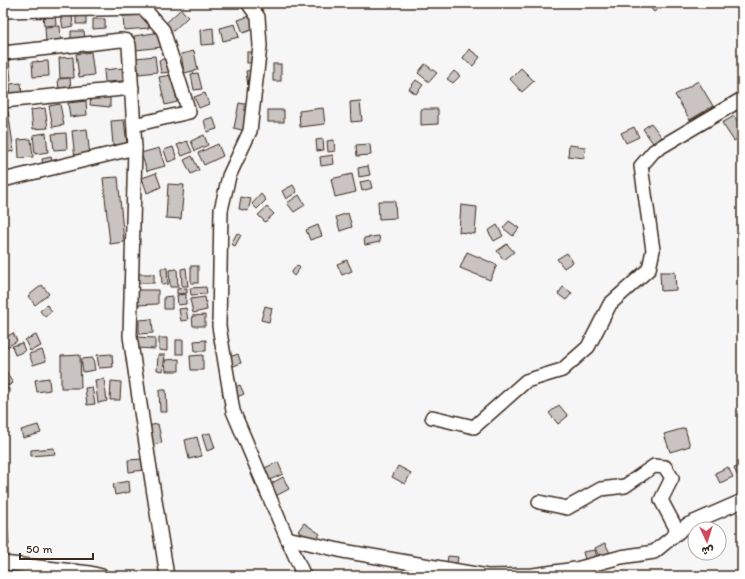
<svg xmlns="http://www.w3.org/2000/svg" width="745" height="579" font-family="Itim,'Playpen Sans Arabic',sans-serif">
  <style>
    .building { fill: #c9c3c1; stroke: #3b2a1e }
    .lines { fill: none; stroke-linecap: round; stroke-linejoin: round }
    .minor-casing { stroke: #3b2a1e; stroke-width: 16 }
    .minor { stroke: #fff; stroke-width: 13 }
  </style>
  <rect width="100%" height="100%" fill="#f7f6f6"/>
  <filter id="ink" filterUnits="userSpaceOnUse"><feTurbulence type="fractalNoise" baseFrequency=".025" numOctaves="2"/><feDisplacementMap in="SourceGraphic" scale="8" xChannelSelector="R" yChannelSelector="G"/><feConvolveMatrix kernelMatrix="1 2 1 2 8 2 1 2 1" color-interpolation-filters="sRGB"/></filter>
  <g filter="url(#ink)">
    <!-- building -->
    <g class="building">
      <polygon points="651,3 660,3 662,5 654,12 648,5"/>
      <polygon points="181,9 188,17 171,33 163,26"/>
      <polygon points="55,13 56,25 44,26 43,14"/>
      <polygon points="72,15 73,26 63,28 61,17"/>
      <polygon points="148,15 149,28 124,30 123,16"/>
      <rect x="76" y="16" width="10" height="8"/>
      <polygon points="250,16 254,29 243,33 238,20"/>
      <polygon points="93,19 105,19 105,28 93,29"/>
      <polygon points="235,24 239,37 223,41 220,28"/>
      <polygon points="60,26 61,42 46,43 45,27"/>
      <polygon points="213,28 214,44 201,45 200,30"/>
      <polygon points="71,31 84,31 85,41 71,41"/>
      <polygon points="161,32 162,47 136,50 134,36"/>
      <polygon points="469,49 480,57 473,66 463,58"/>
      <polygon points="194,51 198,70 184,73 181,54"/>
      <polygon points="91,52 94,75 79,77 76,54"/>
      <rect x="247" y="52" width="10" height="11"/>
      <polygon points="155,56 157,72 139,74 136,58"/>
      <polygon points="73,57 74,78 60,78 59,58"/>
      <polygon points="168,58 171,72 161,73 159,60"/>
      <polygon points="3,59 9,59 11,81 3,82"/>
      <polygon points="48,61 49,76 33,77 32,62"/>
      <rect x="273" y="64" width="8" height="17"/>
      <polygon points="425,64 437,73 429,82 418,73"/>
      <polygon points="122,68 123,81 105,82 104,70"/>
      <polygon points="521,68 534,81 522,92 510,79"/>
      <polygon points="254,70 256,86 248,87 246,71"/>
      <polygon points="454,71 460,76 453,83 447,79"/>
      <polygon points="198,73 202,89 194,90 191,74"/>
      <polygon points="172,75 177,102 165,105 159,77"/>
      <polygon points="70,78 71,90 59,91 58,79"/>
      <polygon points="416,80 423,85 416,94 409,89"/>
      <polygon points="698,81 713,106 690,120 675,95"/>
      <polygon points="21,83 22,95 11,96 10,84"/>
      <polygon points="205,93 209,104 199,108 194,97"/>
      <polygon points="91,96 110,97 110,107 90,105"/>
      <polygon points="86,101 87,115 70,117 68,103"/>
      <polygon points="360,101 362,121 351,122 350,102"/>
      <polygon points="239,103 250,105 245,131 234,128"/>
      <polygon points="60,104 64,125 53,127 49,106"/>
      <polygon points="45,108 48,128 33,129 31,110"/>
      <polygon points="323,108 325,124 300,127 299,111"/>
      <polygon points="421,109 438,109 438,124 421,125"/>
      <rect x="268" y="110" width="16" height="12"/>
      <polygon points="8,111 14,151 3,153 3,112"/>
      <polygon points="734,116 742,128 742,136 734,141 722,123"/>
      <polygon points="213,117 217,129 207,132 204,120"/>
      <polygon points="124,120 127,144 113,145 111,121"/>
      <polygon points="651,123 664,140 655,146 643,129"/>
      <polygon points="634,127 639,137 626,143 621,133"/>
      <polygon points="87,129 90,157 75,159 72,131"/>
      <polygon points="46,133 48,152 35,154 33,135"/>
      <polygon points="66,133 67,149 54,150 52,134"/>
      <polygon points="204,135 208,145 195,151 191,141"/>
      <polygon points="31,139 33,157 19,158 18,140"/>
      <polygon points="323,139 324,150 317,151 316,140"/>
      <polygon points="334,140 335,151 328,152 327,141"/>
      <polygon points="187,141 192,152 182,156 177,145"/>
      <polygon points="218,144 223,156 204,165 198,153"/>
      <polygon points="370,144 371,155 357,156 356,145"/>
      <polygon points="569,145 585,147 584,158 568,156"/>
      <polygon points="173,147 177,159 168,162 164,150"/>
      <polygon points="159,148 165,166 147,171 141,153"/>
      <polygon points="333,155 334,164 321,166 320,157"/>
      <polygon points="192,156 199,170 191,174 184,160"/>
      <polygon points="51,157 53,164 43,167 42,159"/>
      <polygon points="368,166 370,175 359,177 358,168"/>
      <polygon points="156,173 161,187 147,193 142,178"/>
      <polygon points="352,174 356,192 335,197 331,179"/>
      <polygon points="118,177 124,242 110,244 103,178"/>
      <polygon points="370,180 372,188 362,191 360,182"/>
      <polygon points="168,184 184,185 181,219 166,218"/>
      <polygon points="293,185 297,192 286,199 282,191"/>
      <polygon points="261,194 266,200 257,209 252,204"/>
      <polygon points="299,195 305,205 294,212 287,203"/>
      <polygon points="241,197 251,199 248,211 239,209"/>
      <polygon points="378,201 395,201 396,218 379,219"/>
      <polygon points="461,205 477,207 475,234 459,232"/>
      <polygon points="267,207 274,214 265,222 258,215"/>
      <polygon points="348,213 352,227 340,231 336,217"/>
      <polygon points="509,221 519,228 513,236 503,228"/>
      <polygon points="318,225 322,236 310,240 306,230"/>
      <polygon points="497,225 503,236 494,241 488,231"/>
      <polygon points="237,233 241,235 235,246 231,244"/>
      <polygon points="379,236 380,242 365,245 364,238"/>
      <polygon points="507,244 514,252 504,260 497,251"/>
      <polygon points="467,252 497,265 490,280 460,268"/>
      <polygon points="567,253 573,262 564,268 557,259"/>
      <polygon points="739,253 742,253 742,282 740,282"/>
      <polygon points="347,260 352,271 342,275 337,264"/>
      <polygon points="297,265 300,268 294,276 291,273"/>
      <rect x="191" y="266" width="7" height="17"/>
      <polygon points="161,268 167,268 168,284 162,285"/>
      <polygon points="186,268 188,286 182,286 181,269"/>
      <polygon points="177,269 178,287 170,287 169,270"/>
      <polygon points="660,272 675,272 676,290 661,291"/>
      <rect x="138" y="274" width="16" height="9"/>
      <polygon points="42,285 49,294 35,305 28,296"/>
      <polygon points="206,287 207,294 191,295 190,288"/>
      <polygon points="563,287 572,293 566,300 558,294"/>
      <polygon points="187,288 187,293 177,294 177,289"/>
      <polygon points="135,290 158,290 158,304 136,305"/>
      <polygon points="186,294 186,304 178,305 177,295"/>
      <polygon points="172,296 172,309 164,309 164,297"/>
      <polygon points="205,297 207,310 193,313 190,299"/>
      <polygon points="47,305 52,311 45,317 40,311"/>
      <polygon points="265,306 272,308 269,322 261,320"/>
      <polygon points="186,308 188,320 181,321 179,309"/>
      <polygon points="205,315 205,326 193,326 192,316"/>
      <polygon points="152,319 153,333 139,334 139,320"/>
      <polygon points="13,333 17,341 7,347 3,339"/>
      <polygon points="36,335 41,346 30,351 25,340"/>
      <polygon points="136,337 155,338 155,349 136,348"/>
      <polygon points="159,338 167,338 167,351 159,350"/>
      <rect x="176" y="340" width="7" height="14"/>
      <polygon points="206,340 206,351 195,351 194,341"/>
      <polygon points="22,343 25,351 15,355 12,346"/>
      <polygon points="42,350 46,361 33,365 29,354"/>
      <polygon points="112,354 113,367 99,368 97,355"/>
      <polygon points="238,354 241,363 229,368 226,358"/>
      <polygon points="80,355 81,388 61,388 61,356"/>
      <polygon points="158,355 165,355 163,371 157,370"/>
      <polygon points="203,355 203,370 191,370 190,356"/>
      <polygon points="93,358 95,370 83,372 81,359"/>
      <polygon points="179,359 179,371 166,371 165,360"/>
      <polygon points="3,367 13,383 8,386 3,378"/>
      <polygon points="49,378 50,390 37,392 35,380"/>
      <polygon points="104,379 107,401 98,403 95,380"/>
      <polygon points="111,381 121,382 120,400 110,400"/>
      <polygon points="3,385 11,391 6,397 3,395"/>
      <polygon points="240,385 244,394 226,402 222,393"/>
      <polygon points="92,387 95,404 87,405 85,388"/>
      <polygon points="159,390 166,390 167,412 160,412"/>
      <polygon points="559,405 568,416 558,424 549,413"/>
      <polygon points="158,424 162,443 145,446 141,427"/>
      <polygon points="38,425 41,433 23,438 21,430"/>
      <polygon points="685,428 690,446 670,452 664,434"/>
      <polygon points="210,433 215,448 207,451 202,435"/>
      <polygon points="197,437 202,456 189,459 185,440"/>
      <polygon points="54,448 55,454 31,456 31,450"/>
      <polygon points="143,459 144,470 129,472 128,460"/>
      <polygon points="278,462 283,474 256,486 251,474"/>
      <polygon points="398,466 411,473 405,484 392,477"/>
      <polygon points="742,466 742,474 737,475 734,468"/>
      <polygon points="728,467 733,477 720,483 715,473"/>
      <polygon points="283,477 289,489 264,502 258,491"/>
      <polygon points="129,481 130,492 115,495 113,484"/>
      <polygon points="3,520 7,520 9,545 3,545"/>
      <polygon points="304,523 320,534 315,542 298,531"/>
      <polygon points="605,543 611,555 601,560 595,548"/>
      <polygon points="595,550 599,564 587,567 583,552"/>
      <polygon points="448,556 458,557 455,576 445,576"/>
    </g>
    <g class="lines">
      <!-- minor casing -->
      <g class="minor-casing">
        <g id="minor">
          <polyline points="248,3 258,17 260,46 250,131 229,176 221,210 219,326 233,411 280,522 304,576"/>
          <polyline points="3,11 144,8"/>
          <polyline points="3,53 121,40 127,41 129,45 135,148 130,336 142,418 167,576"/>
          <polyline points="3,101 132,88"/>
          <polyline points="134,125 189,112 163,30 139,3"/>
          <polyline points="3,180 135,148"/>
          <polyline points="432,417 474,427 526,381 562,370 588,347 610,304 649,269 653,250 641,166 654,151 742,99"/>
          <polyline points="539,502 567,508 601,489 625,486 654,466 665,467 672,478 661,500 678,532"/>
          <polyline points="287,538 343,551 487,576 533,575 576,569 621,557 654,552 687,525 742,501"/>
          <polyline points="3,563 90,573 102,576"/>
        </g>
      </g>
      <!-- minor -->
      <use href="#minor" class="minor"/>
    </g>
  </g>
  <!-- margin -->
  <rect width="745" height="579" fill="none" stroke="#fff" stroke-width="16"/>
  <rect x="8" y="8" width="729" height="563" fill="none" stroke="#3b2a1e" stroke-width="1.5" filter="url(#ink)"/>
  <!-- north arrow -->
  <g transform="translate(707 541) rotate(176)"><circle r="19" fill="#ffffff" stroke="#b1aaa5"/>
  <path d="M0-3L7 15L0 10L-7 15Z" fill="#d1495b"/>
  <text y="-6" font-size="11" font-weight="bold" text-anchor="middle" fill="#3b2a1e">ش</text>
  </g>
  <!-- scale -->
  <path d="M20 553v6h73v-6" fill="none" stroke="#3b2a1e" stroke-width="2"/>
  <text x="26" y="553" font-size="12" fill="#3b2a1e" stroke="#ffffff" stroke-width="3" paint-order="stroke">50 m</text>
</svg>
